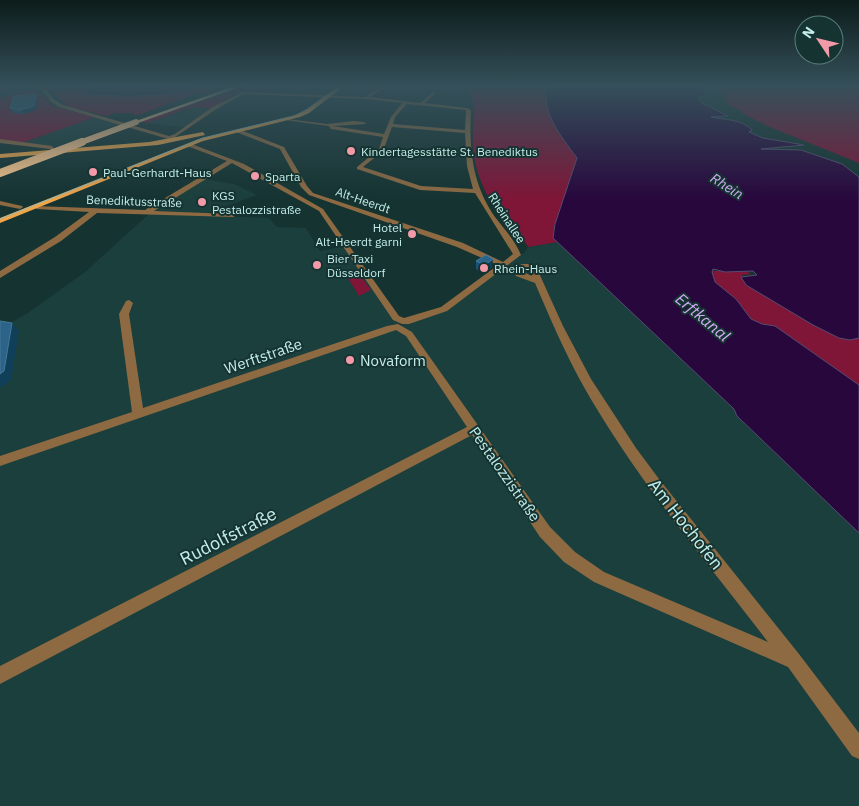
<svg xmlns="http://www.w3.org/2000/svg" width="859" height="806" font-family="'IBM Plex Sans',sans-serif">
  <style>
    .built { fill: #1b3f3c }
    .green { fill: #7f1537 }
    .water { fill: #28073d; stroke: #564c71 }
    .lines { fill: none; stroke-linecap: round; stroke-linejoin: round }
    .minor { fill: #8e6a42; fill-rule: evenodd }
    .major { fill: #f0a549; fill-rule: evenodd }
    .highway { fill: #fdc78c; fill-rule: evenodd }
    .tram { stroke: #93bab7; stroke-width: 1 }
    .highway-bridge-far1 { stroke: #fdc78c; stroke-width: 6 }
    .highway-bridge { stroke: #fdc78c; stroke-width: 8 }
    .wall { fill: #1a537d }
    .shaded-wall { fill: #103f5a }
    .building { fill: #2c6389; stroke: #447998 }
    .poi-dot { fill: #f39aa9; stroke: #153331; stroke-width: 2 }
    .labels { text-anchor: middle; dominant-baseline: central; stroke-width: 4; stroke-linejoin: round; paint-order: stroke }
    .far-poi-label { font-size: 12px; fill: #c3eeea; stroke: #153331; text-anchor: start }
    .far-street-label { font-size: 12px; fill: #c3eeea; stroke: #153331 }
    .far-water-label { font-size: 14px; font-style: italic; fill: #d5abf8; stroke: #153331 }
    .street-label { font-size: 15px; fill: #c3eeea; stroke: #153331 }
    .poi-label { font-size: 15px; fill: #c3eeea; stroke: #153331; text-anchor: start }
    .water-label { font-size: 16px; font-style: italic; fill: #d5abf8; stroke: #153331 }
    .near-street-label { font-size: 18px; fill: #c3eeea; stroke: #153331 }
  </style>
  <rect width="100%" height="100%" fill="#153331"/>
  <!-- built -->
  <g class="built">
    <polygon points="192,107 215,108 187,128 148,123"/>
    <polygon points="95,117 119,124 56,147 22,143"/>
    <polygon points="203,179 234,184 257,195 205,214 155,211 154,208"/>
    <polygon points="150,213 269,218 277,227 306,228 320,251 345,246 401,325 446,309 525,252 528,247 558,242 734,409 737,416 859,533 859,806 0,806 0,324 14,321 28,313 85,272"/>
  </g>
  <!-- green -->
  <g class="green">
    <polygon points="75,87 222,87 202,94 198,93 138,115 134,115 134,113 113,113 107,116 69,107 51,92"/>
    <polygon points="244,87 213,108 192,107 147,123 141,122"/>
    <path d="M471,87h75c-3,29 15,48 31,71l-24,74 5,10 -30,5 -3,-5 -4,1c-24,-27 -47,-62 -48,-99 -1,-12 1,-24 1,-35 0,-9 -6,-14 -3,-22z"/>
    <polygon points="721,87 859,87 859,163 770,127 743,114 742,111 729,105 719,90"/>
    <polygon points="36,88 52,106 95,117 22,143 0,139 0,98"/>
    <polygon points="702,271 746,271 751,274 742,275 743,279 859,336 859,406 762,333"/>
    <polygon points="358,272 371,290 359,296 346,275"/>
  </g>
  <!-- water -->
  <g class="water">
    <path d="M85,87h118c-36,10 -78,11 -115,7l-5,-1 -3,-4z"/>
    <path d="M546,87h155l8,10h-10l1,5 28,14 -17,1c14,3 31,2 41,13l-3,2 14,6 41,7 -43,4 40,1 41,14 17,13v161l-9,2 -11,-2 -26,-13 -67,-40 -5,-8 16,-2 -4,-4 -28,1 -12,-3 -1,3 3,10 21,17 15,20 11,5 13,2 84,59v148l-122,-117 -3,-7 -181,-171 2,-14 22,-66c-16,-22 -34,-42 -31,-71z"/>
  </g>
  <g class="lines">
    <!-- minor -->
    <g class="minor">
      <path d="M39,87h4l12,13 8,5 106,31 6,-2 36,-26 31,-16 123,5 15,-10h5l-15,10 50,6 13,-11h4l-12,11 42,5 4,2c-2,39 1,74 24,107 9,12 20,23 26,38l-74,56 -38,13h-7l-9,-4 -74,-109 -87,-48 -78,48 77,3 4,2 -2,1 -136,-4 -36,28 -61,37v-7l55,-34 34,-25 -52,-3 -3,-2 1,-1 110,4 82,-49 -40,-15 2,-3 55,21 79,45 76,107 5,2 37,-11 57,-42 -41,-18 -148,-52 -8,-8 -21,-38 -44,-17 2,-3 46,18 23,39 6,7 150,50 40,19 10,-8 -38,-61 -55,-3 -63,-21v-2l22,-18 4,-12 -52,-8 -2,-3 -44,-6 2,-1 40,5 27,-3 10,1 2,2 -33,2 51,8 7,-17 11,-14 -36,-4 -123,-5 -28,16 -40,27 3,2 -3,2 -116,-34 -8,-5zM407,104l59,6 -1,20 -72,-6 2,-7zM392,127l73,6 2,33 6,23 -52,-3 -58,-19 20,-16z"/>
      <polygon points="0,139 52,146 56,151 53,153 50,149 0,143"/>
      <polygon points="0,201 22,206 23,207 20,209 0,205"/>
      <path d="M522,264h6l10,7 25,55 28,53 45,69 23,31 140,175 60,79v26l-7,-3 -64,-89 -194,-85 -30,-20 -24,-25 -68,-102 -472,249v-18l467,-239 -61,-91 -10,-6 -396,136v-10l132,-44 -13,-98 7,-13 3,-1 4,3 -4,11 14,94 244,-82 11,-2 14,8 138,195 25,25 29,20 164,70c-65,-85 -136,-168 -188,-262 -17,-32 -31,-64 -45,-97l-19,-7 -4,-6zM525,269l5,3 2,4 -11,-5z"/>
    </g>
    <!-- major -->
    <g class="major">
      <polygon points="338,87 343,87 309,113 300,117 203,141 0,223 0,218 199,139 296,115 305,111"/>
      <polygon points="203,132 205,135 158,145 0,158 0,154 149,142"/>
    </g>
    <!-- highway -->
    <polygon class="highway" points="232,87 240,87 138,123 133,122"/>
    <!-- tram -->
    <polyline class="tram" points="0,219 203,138 294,116 306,110 338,87"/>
    <!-- highway-bridge-far1 -->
    <polyline class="highway-bridge-far1" points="79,143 136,122"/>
    <!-- highway-bridge -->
    <polyline class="highway-bridge" points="0,173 82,142"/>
  </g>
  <!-- wall -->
  <g class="wall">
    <polygon points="38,98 36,110 23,114 13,113 10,108"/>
    <polygon points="476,261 492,267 484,273 476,269"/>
  </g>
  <!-- shaded-wall -->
  <g class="shaded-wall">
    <polygon points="36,94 38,98 36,110 23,114 20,110"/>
    <polygon points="493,259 492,267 484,273 485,265"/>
    <polygon points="12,323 19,331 11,380 0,388 0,374"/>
  </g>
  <!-- building -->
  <g class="building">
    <polygon points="36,94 34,106 20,110 10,108 14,96"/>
    <polygon points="486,255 493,259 485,265 476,261"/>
    <polygon points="0,321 12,323 4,371 0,374"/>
  </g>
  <!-- sky -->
  <linearGradient id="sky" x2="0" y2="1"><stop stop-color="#0c1c1b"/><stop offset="0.43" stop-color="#35505a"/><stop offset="1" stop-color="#35505a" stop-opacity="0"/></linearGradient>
  <rect width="859" height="200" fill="url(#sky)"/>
  <!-- markers -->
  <g class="poi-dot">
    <circle cx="351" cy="151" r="5"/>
    <circle cx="93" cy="172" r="5"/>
    <circle cx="255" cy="176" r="5"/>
    <circle cx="202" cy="202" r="5"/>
    <circle cx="412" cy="234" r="5"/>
    <circle cx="317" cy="265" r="5"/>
    <circle cx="484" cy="268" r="5"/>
    <circle cx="350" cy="360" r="5"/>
  </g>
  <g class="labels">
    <!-- far-poi labels -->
    <g class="far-poi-label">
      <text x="361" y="151">Kindertagesstätte St. Benediktus</text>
      <text x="103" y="172">Paul-Gerhardt-Haus</text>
      <text x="265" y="176">Sparta</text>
      <text x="212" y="195">KGS<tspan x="212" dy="14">Pestalozzistraße</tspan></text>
      <text x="402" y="227" text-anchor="end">Hotel<tspan x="402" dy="14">Alt-Heerdt garni</tspan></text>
      <text x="327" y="258">Bier Taxi<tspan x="327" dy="14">Düsseldorf</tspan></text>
      <text x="494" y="268">Rhein-Haus</text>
    </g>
    <!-- far-street labels -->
    <g class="far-street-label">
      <text transform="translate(363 200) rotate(19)">Alt-Heerdt</text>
      <text transform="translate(134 201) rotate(2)">Benediktusstraße</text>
      <text transform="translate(507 218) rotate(57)">Rheinallee</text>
    </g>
    <!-- far-water labels -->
    <g class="far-water-label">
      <text transform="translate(727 186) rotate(32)">Rhein</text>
    </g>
    <!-- street labels -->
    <g class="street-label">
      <text transform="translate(263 356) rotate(-19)">Werftstraße</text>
      <text transform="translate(505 474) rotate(55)">Pestalozzistraße</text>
    </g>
    <!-- poi labels -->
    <g class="poi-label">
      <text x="360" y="360">Novaform</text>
    </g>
    <!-- water labels -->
    <g class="water-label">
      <text transform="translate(703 317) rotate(40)">Erftkanal</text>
    </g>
    <!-- near-street labels -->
    <g class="near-street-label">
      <text transform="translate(686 524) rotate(52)">Am Hochofen</text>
      <text transform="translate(228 536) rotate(-27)">Rudolfstraße</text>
    </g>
  </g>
  <!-- north arrow -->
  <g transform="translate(819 40) rotate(305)"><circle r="24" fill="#153331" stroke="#5b7e7b"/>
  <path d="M0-4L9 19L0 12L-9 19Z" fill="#f39aa9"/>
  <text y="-8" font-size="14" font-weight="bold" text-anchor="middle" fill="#c3eeea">N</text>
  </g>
</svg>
